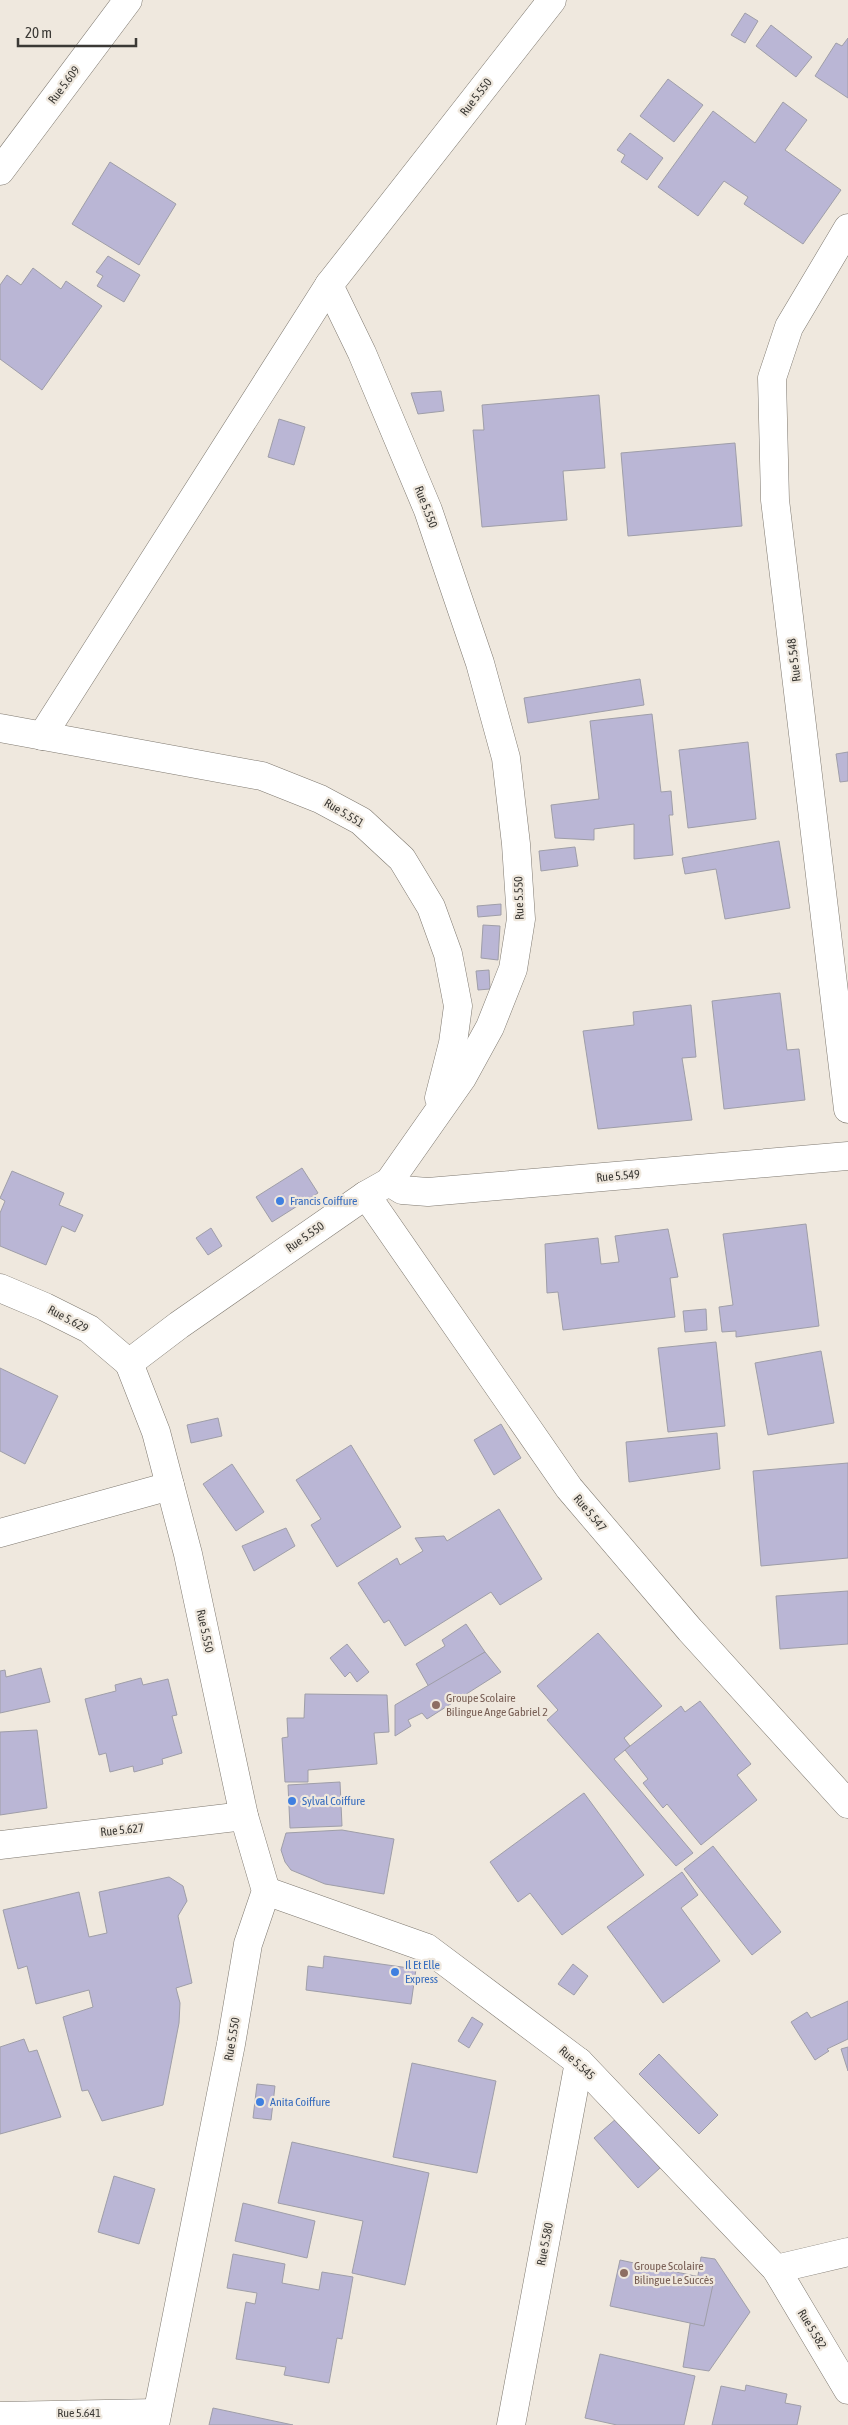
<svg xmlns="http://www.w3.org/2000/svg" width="848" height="2425" font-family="'Asap Condensed',sans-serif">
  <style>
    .building { fill: #bab6d5; stroke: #9f9ea8 }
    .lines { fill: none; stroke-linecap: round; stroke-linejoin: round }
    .minor-casing { stroke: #7f7970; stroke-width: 29 }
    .minor { stroke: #fff; stroke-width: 28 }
    .shop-dot { fill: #3f7fe0; stroke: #efe8de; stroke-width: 2 }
    .education-dot { fill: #8d6e63; stroke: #efe8de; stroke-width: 2 }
    .labels { text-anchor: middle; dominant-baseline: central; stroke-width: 4.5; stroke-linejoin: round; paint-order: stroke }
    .street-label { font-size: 12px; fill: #3b3935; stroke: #efe8de }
    .shop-label { font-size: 12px; fill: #366cbe; stroke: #efe8de; text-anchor: start }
    .education-label { font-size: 12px; fill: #785e54; stroke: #efe8de; text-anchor: start }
  </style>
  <rect width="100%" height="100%" fill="#efe8de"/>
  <!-- building -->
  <g class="building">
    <polygon points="745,13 758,21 745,43 731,35"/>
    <polygon points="771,25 812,57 796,77 756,46"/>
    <polygon points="848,38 848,98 815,76 836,43 842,46"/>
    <polygon points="668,79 703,105 674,142 640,116"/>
    <polygon points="783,102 807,120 785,150 841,190 803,244 744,204 748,197 724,181 698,216 658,187 713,111 755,143"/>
    <polygon points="630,133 663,158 647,180 621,162 625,155 617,150"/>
    <polygon points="110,162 176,204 139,265 72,224"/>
    <polygon points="108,256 140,275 124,302 97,286 103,276 96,272"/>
    <polygon points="33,268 61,289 66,281 102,306 42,390 0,359 0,285 7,275 21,285"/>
    <polygon points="441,391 444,411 418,414 411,393"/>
    <polygon points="599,395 605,468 563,471 567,520 482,527 473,430 484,430 482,405"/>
    <polygon points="279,419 305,427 294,465 268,457"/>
    <polygon points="735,443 742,526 628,536 621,453"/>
    <polygon points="640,679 644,705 528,723 524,698"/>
    <polygon points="652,714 661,792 671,791 673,815 669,815 673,855 634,859 634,824 594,829 594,840 555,838 551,805 599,799 590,721"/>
    <polygon points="748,742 756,819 688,828 679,750"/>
    <polygon points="848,752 848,781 840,782 836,754"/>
    <polygon points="779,841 790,908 725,919 716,869 685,874 682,858"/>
    <polygon points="575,847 578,866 541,871 539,851"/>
    <polygon points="501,904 501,915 478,917 477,906"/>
    <polygon points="483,925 500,926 498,960 481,958"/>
    <polygon points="489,970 490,989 478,990 476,971"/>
    <polygon points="780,993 787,1050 799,1049 805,1100 724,1109 712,1001"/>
    <polygon points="691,1005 696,1057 682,1058 692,1120 598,1129 583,1031 634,1025 633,1012"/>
    <polygon points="302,1168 318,1193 272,1222 256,1197"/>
    <polygon points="12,1171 64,1193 59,1205 83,1215 75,1232 62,1226 46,1265 0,1246 0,1213 5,1201 0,1198"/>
    <polygon points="806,1224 819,1326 736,1337 736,1331 722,1332 719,1307 733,1305 723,1234"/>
    <polygon points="211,1228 222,1246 208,1255 196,1238"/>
    <polygon points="668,1229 678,1277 670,1278 675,1317 563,1330 558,1292 547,1293 545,1244 598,1238 601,1264 619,1262 615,1236"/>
    <polygon points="706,1309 707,1330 685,1332 683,1311"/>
    <polygon points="716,1342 725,1426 668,1432 658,1348"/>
    <polygon points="821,1351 834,1423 768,1435 755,1363"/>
    <polygon points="0,1368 58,1396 25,1464 0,1451"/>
    <polygon points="218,1418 222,1436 191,1443 187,1425"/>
    <polygon points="501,1424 521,1458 494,1475 474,1440"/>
    <polygon points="717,1433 720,1469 629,1482 626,1442"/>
    <polygon points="351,1445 401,1527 337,1567 311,1525 321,1519 296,1480"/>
    <polygon points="848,1463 848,1558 761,1566 753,1471"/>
    <polygon points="232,1464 264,1512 236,1531 203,1484"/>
    <polygon points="499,1509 542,1579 500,1605 491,1592 405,1646 389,1620 384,1623 358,1583 397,1558 400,1565 423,1551 415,1538 444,1536 447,1541"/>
    <polygon points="286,1528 295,1546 254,1571 242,1546"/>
    <polygon points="848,1591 848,1644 780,1649 776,1596"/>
    <polygon points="466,1624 485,1652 429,1687 416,1664 445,1646 442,1640"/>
    <polygon points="598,1633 662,1706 624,1738 630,1746 614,1759 693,1853 676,1866 547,1720 558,1710 537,1686"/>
    <polygon points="347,1644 369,1672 357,1682 350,1672 345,1677 330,1658"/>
    <polygon points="485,1652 501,1672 427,1719 422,1713 408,1720 411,1726 395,1736 395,1705"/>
    <polygon points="41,1668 50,1702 0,1713 0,1671 5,1670 6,1677"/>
    <polygon points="141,1678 143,1685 168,1679 177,1715 172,1716 182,1753 162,1759 163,1764 134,1772 133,1766 110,1772 106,1753 99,1755 85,1699 116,1691 115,1685"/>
    <polygon points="305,1694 387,1695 389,1732 374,1733 377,1764 308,1770 308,1782 285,1782 282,1738 288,1737 287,1718 304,1718"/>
    <polygon points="700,1701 751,1764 737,1775 757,1800 701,1845 667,1804 663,1808 643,1783 648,1779 625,1750 681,1706 685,1712"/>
    <polygon points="37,1730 47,1808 0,1815 0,1732"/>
    <polygon points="340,1782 342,1826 290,1828 288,1785"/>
    <polygon points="584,1793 644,1875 562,1935 530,1893 518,1902 490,1862"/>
    <polygon points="342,1830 394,1839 384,1894 325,1884 291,1870 285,1862 281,1850 286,1833"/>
    <polygon points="713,1846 781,1932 752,1955 684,1869"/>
    <polygon points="682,1872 698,1895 681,1908 720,1961 663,2003 607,1927"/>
    <polygon points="169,1877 183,1886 187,1901 178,1916 192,1983 176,1988 180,2003 179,2023 163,2105 102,2121 88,2090 82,2091 63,2017 93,2007 89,1990 36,2004 27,1966 18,1969 3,1910 79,1892 89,1937 107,1933 99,1892"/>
    <polygon points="324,1956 416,1969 411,2004 306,1990 308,1966 323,1968"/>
    <polygon points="573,1964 588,1976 574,1995 558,1984"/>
    <polygon points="848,2001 848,2039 827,2049 829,2051 815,2060 791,2022 807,2012 811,2018"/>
    <polygon points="472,2017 483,2024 469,2048 458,2041"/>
    <polygon points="24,2039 29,2052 37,2050 61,2117 0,2134 0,2047"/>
    <polygon points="848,2047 848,2071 841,2049"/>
    <polygon points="659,2054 718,2115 699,2134 639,2074"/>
    <polygon points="412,2063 496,2081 477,2173 393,2157"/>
    <polygon points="257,2084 275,2086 271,2120 253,2118"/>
    <polygon points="617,2118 660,2168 638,2188 594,2138"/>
    <polygon points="292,2142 429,2173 405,2285 352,2273 363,2221 278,2203"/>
    <polygon points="114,2176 155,2189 139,2244 98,2232"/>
    <polygon points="243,2203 315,2221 307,2258 235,2241"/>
    <polygon points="233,2254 285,2264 282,2283 319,2290 322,2272 353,2277 342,2339 337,2338 329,2383 284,2375 286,2367 236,2359 246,2302 255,2304 257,2293 227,2288"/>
    <polygon points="701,2257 715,2259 750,2312 709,2371 683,2367"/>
    <polygon points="620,2260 714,2280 704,2326 610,2306"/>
    <polygon points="600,2354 695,2376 684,2425 617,2425 585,2418"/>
    <polygon points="746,2385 787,2394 785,2403 801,2406 797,2425 712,2425 721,2386 745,2391"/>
    <polygon points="213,2408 293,2425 209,2425"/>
  </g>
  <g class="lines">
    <!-- minor casing -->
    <g class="minor-casing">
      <g id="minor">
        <polyline points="0,171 128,0"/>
        <polyline points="848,228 789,327 772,378 775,500 848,1109"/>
        <polyline points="0,728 262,776 320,799 361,821 402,859 431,907 448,954 458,1006 453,1043 439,1098"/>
        <polyline points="42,736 329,285"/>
        <polyline points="389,1182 402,1190 428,1192 848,1156"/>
        <polyline points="366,1195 569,1488 690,1630 848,1804"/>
        <polyline points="0,1288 45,1307 89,1329 129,1363"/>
        <polyline points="0,1533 170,1486"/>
        <polyline points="0,1845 244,1816"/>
        <polyline points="266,1891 427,1948 579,2062 776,2269 848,2252"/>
        <polyline points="776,2269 848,2390"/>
        <polyline points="0,2416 157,2413"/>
        <polyline points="155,2425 231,2044 248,1944 266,1891 244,1816 188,1554 156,1432 129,1363 179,1325 366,1195 389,1182 462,1078 490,1027 513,969 521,919 516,844 506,758 480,663 428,510 362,353 329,285 552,0"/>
        <polyline points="511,2425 579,2062"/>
      </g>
    </g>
    <!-- minor -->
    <use href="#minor" class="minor"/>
  </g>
  <!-- markers -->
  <g class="shop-dot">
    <circle cx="280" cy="1201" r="5"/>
    <circle cx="292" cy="1801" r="5"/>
    <circle cx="395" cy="1972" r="5"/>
    <circle cx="260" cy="2102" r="5"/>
  </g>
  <g class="education-dot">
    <circle cx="436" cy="1705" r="5"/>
    <circle cx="624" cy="2273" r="5"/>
  </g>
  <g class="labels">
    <!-- street labels -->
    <g class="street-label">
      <text transform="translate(64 85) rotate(-53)">Rue 5.609</text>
      <text transform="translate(476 97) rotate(-52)">Rue 5.550</text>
      <text transform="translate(426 507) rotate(69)">Rue 5.550</text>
      <text transform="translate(794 660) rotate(-97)">Rue 5.548</text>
      <text transform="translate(344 813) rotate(31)">Rue 5.551</text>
      <text transform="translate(519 898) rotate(-92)">Rue 5.550</text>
      <text transform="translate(618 1176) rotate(-5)">Rue 5.549</text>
      <text transform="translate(305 1237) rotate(-35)">Rue 5.550</text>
      <text transform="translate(68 1319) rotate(28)">Rue 5.629</text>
      <text transform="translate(590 1513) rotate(50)">Rue 5.547</text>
      <text transform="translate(205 1631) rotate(78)">Rue 5.550</text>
      <text transform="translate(122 1830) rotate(-6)">Rue 5.627</text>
      <text transform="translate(232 2039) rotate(-80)">Rue 5.550</text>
      <text transform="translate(577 2063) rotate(42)">Rue 5.545</text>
      <text transform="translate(545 2244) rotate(-79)">Rue 5.580</text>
      <text transform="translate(812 2329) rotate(59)">Rue 5.582</text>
      <text x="79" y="2413">Rue 5.641</text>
    </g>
    <!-- shop labels -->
    <g class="shop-label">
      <text x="290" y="1201">Francis Coiffure</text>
      <text x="302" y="1801">Sylval Coiffure</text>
      <text x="405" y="1965">Il Et Elle<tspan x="405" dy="14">Express</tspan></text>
      <text x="270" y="2102">Anita Coiffure</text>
    </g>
    <!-- education labels -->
    <g class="education-label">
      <text x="446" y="1698">Groupe Scolaire<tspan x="446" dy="14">Bilingue Ange Gabriel 2</tspan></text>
      <text x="634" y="2266">Groupe Scolaire<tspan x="634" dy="14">Bilingue Le Succès</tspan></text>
    </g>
  </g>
  <!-- scale -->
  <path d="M18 38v8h118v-8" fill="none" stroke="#3b3935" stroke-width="2.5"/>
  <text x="25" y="38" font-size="15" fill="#3b3935" stroke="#efe8de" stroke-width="4" paint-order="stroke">20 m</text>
</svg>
